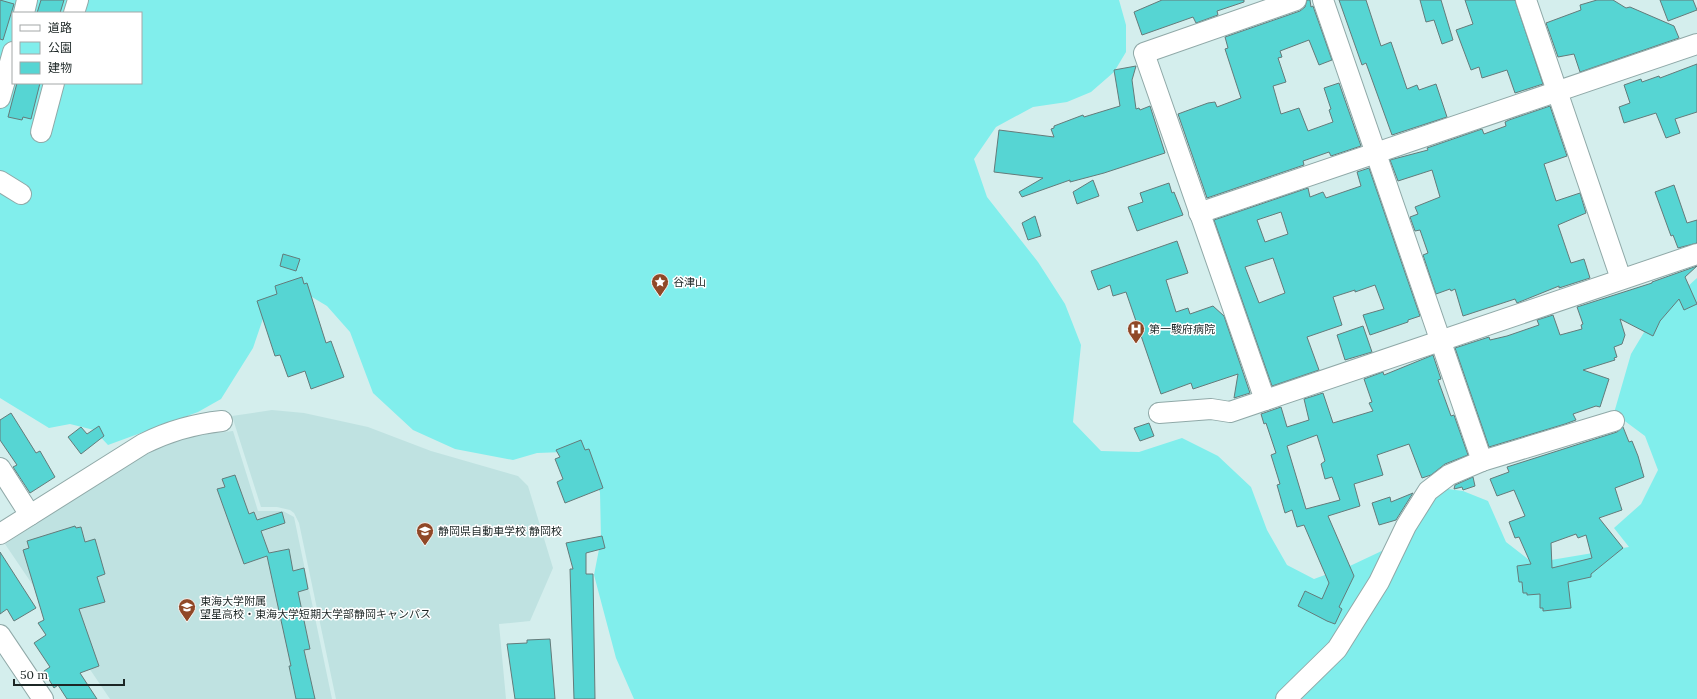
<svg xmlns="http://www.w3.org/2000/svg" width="1697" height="699" font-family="Lora,'Noto Sans JP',serif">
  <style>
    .built { fill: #bfe2e1 }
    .green { fill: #81eeec; fill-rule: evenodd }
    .building { fill: #56d5d3; stroke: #647b7a; fill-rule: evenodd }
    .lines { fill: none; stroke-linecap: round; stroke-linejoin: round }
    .minor-casing { stroke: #90a9a8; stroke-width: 22 }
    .minor { stroke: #fff; stroke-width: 20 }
    .labels { text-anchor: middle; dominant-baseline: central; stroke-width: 3; stroke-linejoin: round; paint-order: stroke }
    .poi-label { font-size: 11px; fill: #1c2625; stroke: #fff; text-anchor: start }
  </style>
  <rect width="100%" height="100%" fill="#d4eeed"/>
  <!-- built -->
  <g class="built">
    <polygon points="272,410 304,413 368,427 431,451 518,476 528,486 553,568 530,621 499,624 506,699 336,699 299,523 294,513 290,510 277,507 261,507 232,416"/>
    <polygon points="233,431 258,511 283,511 294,517 332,699 110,699 5,544 148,450 175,438"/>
  </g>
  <!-- green -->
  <path class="green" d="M0,0h1119l7,25v27l-12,20 -23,20 -24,10 -34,5 -37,20 -22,32 13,38 51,65 27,42 16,41 -8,77 28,29 38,1 43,-14 36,18 33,31 16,43 20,35 27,14 38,-14 36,-17 53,-60 22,3 25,10 18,41 27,21 96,-16 -15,-19 27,-24 17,-34 -13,-34 -31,-23 17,-59 21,-35 45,-41v421h-1063l-18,-41 -22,-83 7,-36 -1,-47 -15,-29 -21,-11 -27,1 -24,7 -58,-11 -42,-19 -40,-37 -23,-61 -23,-26 -30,-18 -29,16 -15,44 -32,51 -23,13 -90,33 -14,-15 -24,-6 -21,4 -49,-30zM13,13h128v70h-128z"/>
  <!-- building -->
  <g class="building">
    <polygon points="0,0 14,4 3,40 0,39"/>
    <polygon points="41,0 64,0 60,13 37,13"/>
    <polygon points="1162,0 1244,0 1244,2 1217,11 1218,15 1196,23 1193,17 1142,35 1134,12"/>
    <polygon points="1307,0 1310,0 1311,7 1313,6 1332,60 1319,65 1309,40 1280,51 1282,57 1278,58 1286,82 1273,86 1281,114 1299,108 1308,131 1333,122 1329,110 1331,109 1324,88 1339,83 1361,146 1331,156 1329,152 1303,161 1304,165 1207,198 1178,114 1208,103 1215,102 1217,107 1241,98 1225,49 1228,48 1225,37 1300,11 1305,7"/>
    <polygon points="1339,0 1366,0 1381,46 1391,42 1407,89 1417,85 1419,90 1436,84 1447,117 1392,135 1366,63 1362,65"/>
    <polygon points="1420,0 1441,0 1453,40 1442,44 1434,20 1426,22"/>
    <polygon points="1465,0 1515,0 1543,84 1515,93 1507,70 1482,78 1479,67 1471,70 1456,30 1473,24"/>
    <polygon points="1597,0 1613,0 1626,8 1630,7 1674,26 1679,38 1580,72 1574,54 1558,57 1546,23 1581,10 1580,5"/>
    <polygon points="1660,0 1693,0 1697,10 1668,21"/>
    <polygon points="1697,64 1697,112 1675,119 1680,133 1666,138 1656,113 1624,123 1619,107 1630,103 1624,85 1641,79 1642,82 1659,76 1660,78"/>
    <polygon points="1136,66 1132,80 1136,109 1139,108 1140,110 1150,106 1165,153 1104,173 1070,182 1070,180 1022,197 1019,192 1043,178 994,172 999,130 1054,137 1051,129 1054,128 1054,126 1083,115 1084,117 1120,106 1114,70"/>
    <polygon points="17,83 40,83 31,119 23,117 22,120 8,117"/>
    <polygon points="1550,106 1567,156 1544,164 1556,201 1580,193 1586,213 1558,225 1571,263 1584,259 1590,278 1559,288 1559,286 1517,303 1515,299 1463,316 1455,289 1451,291 1450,289 1436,294 1423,255 1428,253 1420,230 1415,231 1410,217 1418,214 1415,207 1440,197 1432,170 1398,181 1390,160 1428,150 1427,148 1482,129 1484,134 1506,126 1505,122 1509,120"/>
    <path d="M1369,168l51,148 -12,4v2l-38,13 -7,-20 21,-6 -9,-24 -20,7v-2l-22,7 9,28 -35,12 12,33 -47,16 -58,-166 94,-32 2,9 13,-5 3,6 35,-12 -4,-14zM1281,212l7,22 -23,8 -8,-22zM1273,258l12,35 -26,10 -14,-36z"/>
    <polygon points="1093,180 1099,196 1077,204 1073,192"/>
    <polygon points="1169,183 1172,193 1174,192 1183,215 1137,231 1128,207 1143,202 1140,193"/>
    <polygon points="1674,185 1687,223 1697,220 1697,243 1678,248 1673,235 1671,236 1655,192"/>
    <polygon points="1035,216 1041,236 1028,240 1022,223"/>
    <polygon points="1177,241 1188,273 1166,280 1176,312 1188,308 1190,314 1213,306 1224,316 1250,393 1234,398 1238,374 1193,389 1191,383 1161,394 1126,292 1113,296 1110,285 1098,290 1091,271"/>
    <polygon points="283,254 300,259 296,271 280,266"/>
    <polygon points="1697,266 1685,277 1697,304 1684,310 1679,299 1660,321 1653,336 1620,319 1625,335 1622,344 1614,347 1617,357 1614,358 1615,360 1583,370 1609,379 1600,407 1596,406 1573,414 1576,420 1565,424 1489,447 1455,348 1489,337 1490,340 1507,336 1539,325 1537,320 1553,315 1560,335 1582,329 1581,325 1583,324 1577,307 1652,283 1652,282"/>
    <polygon points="302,277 304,284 307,283 326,343 331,341 344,377 311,389 305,371 288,377 280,355 275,356 257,301 277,294 275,286"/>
    <polygon points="1363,326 1372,352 1345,360 1337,335"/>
    <path d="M1433,355l8,24 -3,1 13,36 3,-1 14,40 -23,9 -14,11 -9,3 -13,-34 -32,11 6,20 -29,9 6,22 -32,10 26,60 -15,31 3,2 -7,15 -8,-3 -29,-15 7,-15 17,8 7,-16 -25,-58 -7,2 -5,-17 -7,3 -8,-28 3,-1 -9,-29 5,-2 -10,-30 -2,1 -3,-10 20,-7 6,20 22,-7 -5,-21 19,-6 10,30 40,-12 -4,-8 3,-1 -8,-23 19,-7 1,3zM1317,435l8,26 -4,3 4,15 7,-2 8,23 -34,9 -19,-63z"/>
    <polygon points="11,413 36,453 40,451 55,477 30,493 13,467 17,465 0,440 0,420"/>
    <polygon points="1149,423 1154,436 1140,441 1134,428"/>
    <polygon points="99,426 104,436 81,454 68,437 81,427 87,434"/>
    <path d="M1623,427l6,15 3,-1 6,15 6,21 -29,11 7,22 -23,8 24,30 -32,26v3l-23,5 3,26 -28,3v-3h-3v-14l-13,1v-2h-4l-1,-11h-3l-2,-16 14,-2 -12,-27 -4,1 -6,-16 16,-6 -11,-26 -17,6 -7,-17 19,-7 -2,-5 110,-35zM1576,534l2,4 8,-3 6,23 -40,10 -1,-25z"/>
    <polygon points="581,440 585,450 589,449 603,488 565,503 557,482 563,479 555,459 560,457 556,450"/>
    <polygon points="235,475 249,514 254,512 257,520 282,512 285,523 261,531 269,553 289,549 293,571 304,568 308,589 298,592 310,649 304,650 315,699 296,699 289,666 291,666 267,556 244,564 217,489 225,487 222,479"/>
    <polygon points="1473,477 1475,486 1463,490 1462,487 1454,489 1455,485"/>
    <polygon points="1413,493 1396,520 1379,525 1372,503 1390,497 1391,502"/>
    <polygon points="75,526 76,528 81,527 85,542 95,539 105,574 97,577 105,602 79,609 99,666 80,673 97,699 67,699 58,685 54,688 44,671 50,667 34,643 46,635 38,623 44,620 23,550 29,548 27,541"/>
    <polygon points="602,536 605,548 586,553 586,574 593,574 595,699 574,699 570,569 573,569 566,543"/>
    <polygon points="0,552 36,608 14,621 7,609 0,614"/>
    <polygon points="550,639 555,699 515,699 507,644 527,643 527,640"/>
  </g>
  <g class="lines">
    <!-- minor casing -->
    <g class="minor-casing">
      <g id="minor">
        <polyline points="1323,0 1482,461"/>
        <polyline points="1526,0 1621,279"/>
        <polyline points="24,13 27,0"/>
        <polyline points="74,13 78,0"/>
        <polyline points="0,98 13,52"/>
        <polyline points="41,132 54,83"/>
        <polyline points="0,181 21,194"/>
        <polyline points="1199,213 1697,44"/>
        <polyline points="1265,400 1144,53 1296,0"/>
        <polyline points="1159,413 1211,409 1230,412 1697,254"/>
        <polyline points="0,468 30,515"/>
        <path d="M0,534l143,-90c26,-13 50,-20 79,-23"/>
        <polyline points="0,635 43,699"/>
        <polyline points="1286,699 1337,649 1379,582 1406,526 1428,491 1449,475 1482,461 1614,421"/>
      </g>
    </g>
    <!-- minor -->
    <use href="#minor" class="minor"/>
  </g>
  <!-- icons -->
  <defs>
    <g id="sight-pin" transform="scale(0.9)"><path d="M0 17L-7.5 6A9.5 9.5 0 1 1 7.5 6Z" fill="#904827" stroke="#fff"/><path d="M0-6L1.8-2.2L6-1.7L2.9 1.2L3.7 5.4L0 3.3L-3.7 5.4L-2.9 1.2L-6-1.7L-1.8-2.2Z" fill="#fff"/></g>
    <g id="hospital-pin" transform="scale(0.9)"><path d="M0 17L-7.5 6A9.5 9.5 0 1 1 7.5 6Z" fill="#904827" stroke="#fff"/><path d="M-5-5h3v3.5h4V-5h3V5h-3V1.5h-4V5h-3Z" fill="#fff"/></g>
    <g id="school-pin" transform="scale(0.9)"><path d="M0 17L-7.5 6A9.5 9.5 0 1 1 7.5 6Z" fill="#904827" stroke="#fff"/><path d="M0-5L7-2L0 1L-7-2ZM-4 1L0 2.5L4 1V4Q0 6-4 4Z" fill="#fff"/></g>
  </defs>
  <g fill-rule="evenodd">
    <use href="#sight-pin" x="660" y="282"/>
    <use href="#hospital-pin" x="1136" y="329"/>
    <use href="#school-pin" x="425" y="531"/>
    <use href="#school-pin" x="187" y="607"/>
  </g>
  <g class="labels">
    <!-- poi labels -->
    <g class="poi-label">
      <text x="673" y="282">谷津山</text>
      <text x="1149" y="329">第一駿府病院</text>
      <text x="438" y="531">静岡県自動車学校 静岡校</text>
      <text x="200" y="601">東海大学附属<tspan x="200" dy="13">望星高校・東海大学短期大学部静岡キャンパス</tspan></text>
    </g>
  </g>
  <!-- legend -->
  <rect x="12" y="12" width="130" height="72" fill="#ffffff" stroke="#a4a8a8"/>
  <rect x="20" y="25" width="20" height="6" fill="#ffffff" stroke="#a4a8a8"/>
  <text x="48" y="32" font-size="12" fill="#1c2625">道路</text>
  <rect x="20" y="42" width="20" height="12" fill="#81eeec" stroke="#a4a8a8"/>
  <text x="48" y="52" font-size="12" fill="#1c2625">公園</text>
  <rect x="20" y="62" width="20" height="12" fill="#56d5d3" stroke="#a4a8a8"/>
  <text x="48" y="72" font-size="12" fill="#1c2625">建物</text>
  <!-- scale -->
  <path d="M14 679v6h110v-6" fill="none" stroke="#1c2625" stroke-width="2"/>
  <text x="20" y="679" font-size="12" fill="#1c2625" stroke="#ffffff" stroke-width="3" paint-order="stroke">50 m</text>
</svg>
